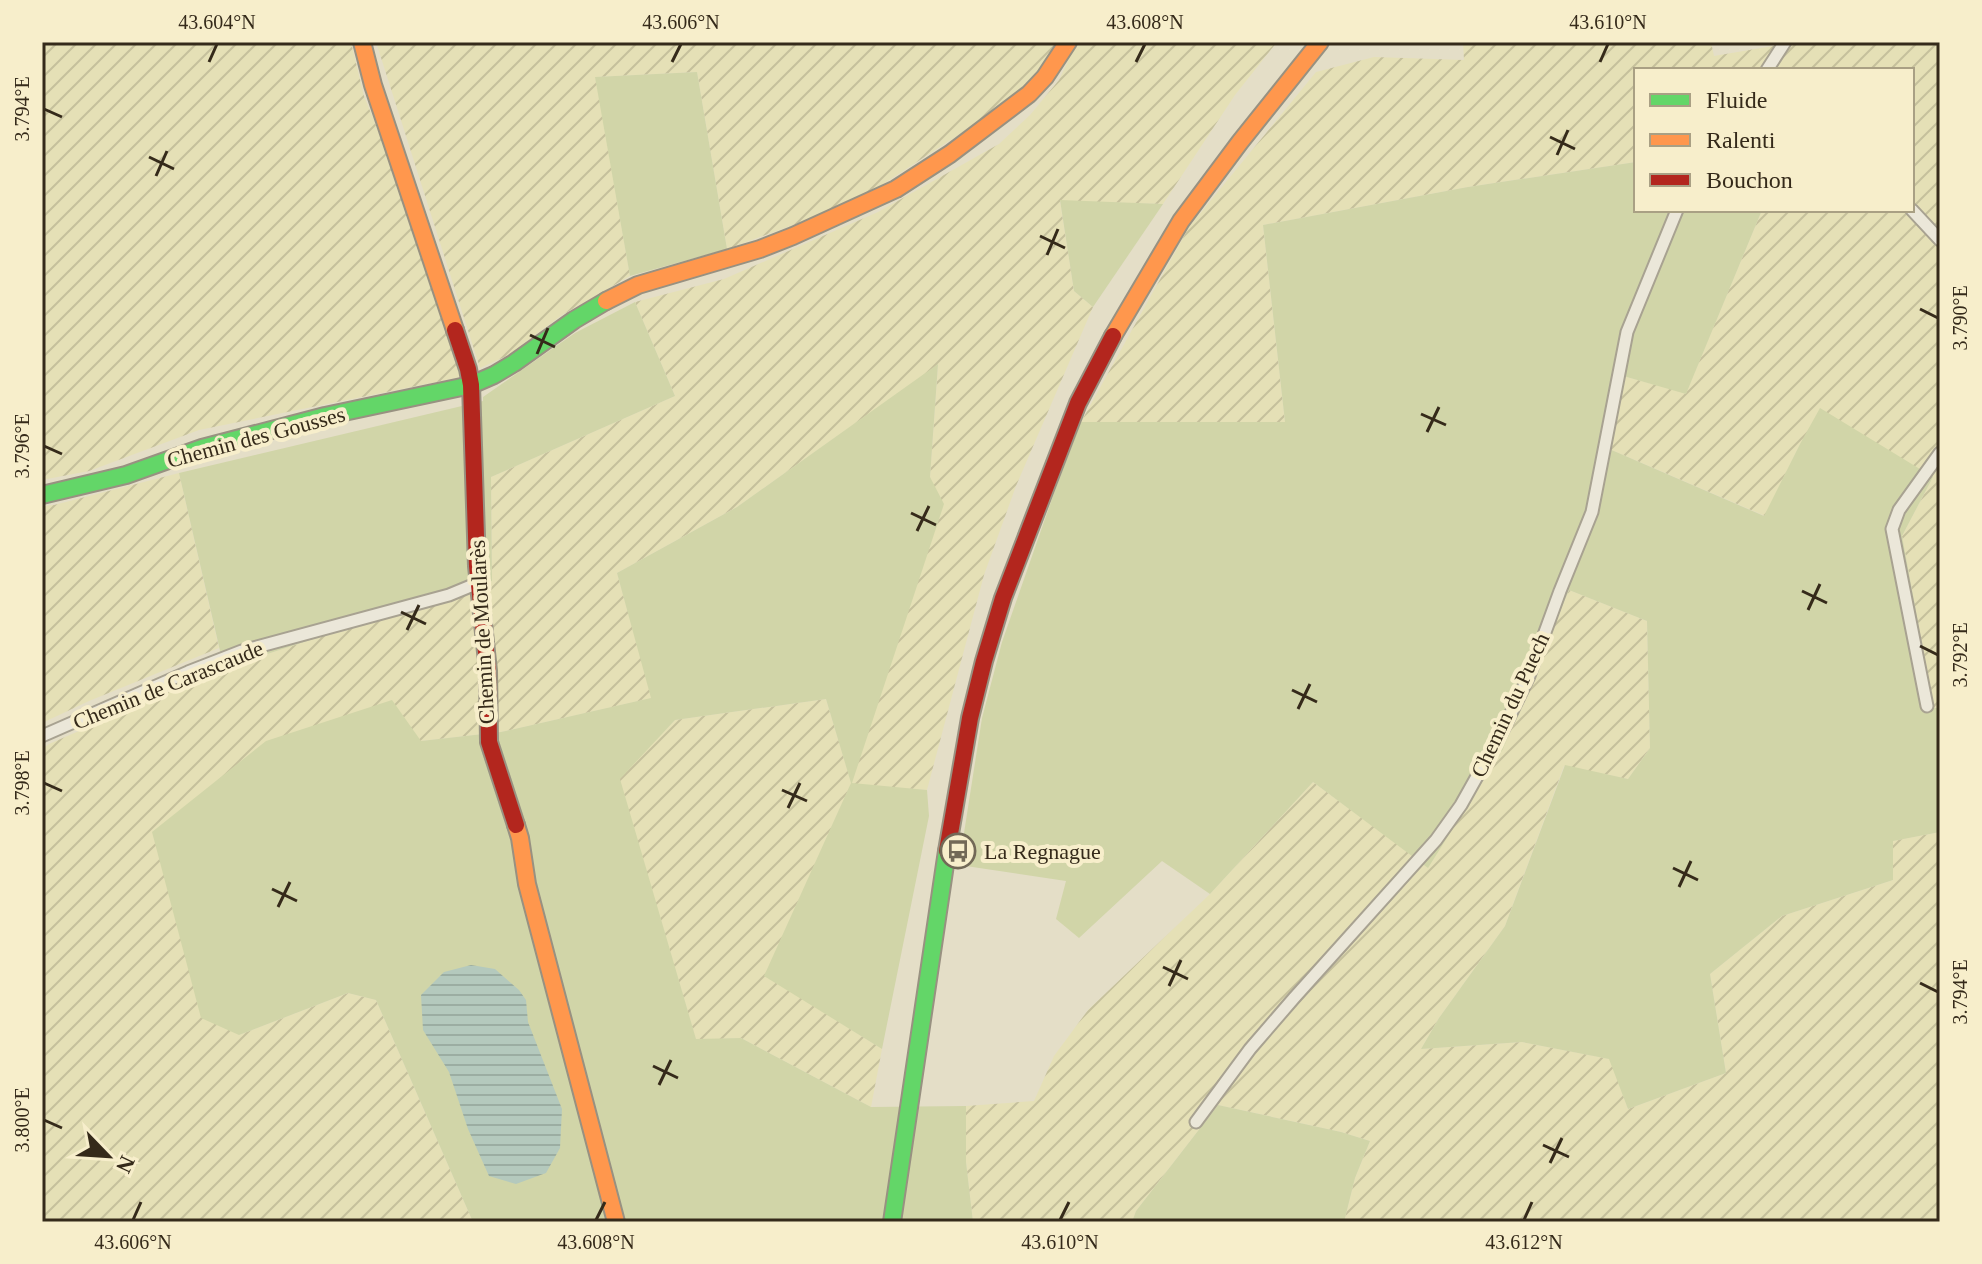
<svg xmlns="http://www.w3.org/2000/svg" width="1982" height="1264" font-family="Georgia,serif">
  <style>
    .farmland { fill: url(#farmland-furrows) }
    .grass { fill: #d1d5a8 }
    .water { fill: url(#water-rules) }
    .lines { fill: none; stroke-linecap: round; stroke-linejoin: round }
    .street-casing { stroke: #a8a291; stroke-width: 15 }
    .fast-casing { stroke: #989181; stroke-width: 20 }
    .slow-casing { stroke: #989181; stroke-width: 20 }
    .jam-casing { stroke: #989181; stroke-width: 20 }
    .street { stroke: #ebe7d9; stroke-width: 11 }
    .fast { stroke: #63d668; stroke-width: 16 }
    .slow { stroke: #ff974d; stroke-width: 16 }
    .jam { stroke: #b3261e; stroke-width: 16 }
    .ticks { fill: none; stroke: #352a1a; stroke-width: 3 }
    .labels { text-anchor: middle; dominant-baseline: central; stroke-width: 8; stroke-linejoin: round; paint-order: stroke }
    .street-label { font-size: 22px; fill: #352a1a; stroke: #f7eecb }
    .poi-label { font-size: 22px; fill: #352a1a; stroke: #f7eecb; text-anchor: start }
    .neatline { fill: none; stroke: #352a1a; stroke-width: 3 }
    .ticks-label { font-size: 20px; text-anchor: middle; fill: #352a1a }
  </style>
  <defs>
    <pattern id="farmland-furrows" width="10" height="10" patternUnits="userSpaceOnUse" patternTransform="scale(2)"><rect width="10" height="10" fill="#e5e0b6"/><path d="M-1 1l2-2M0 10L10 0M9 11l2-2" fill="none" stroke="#c5c09c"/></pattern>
    <pattern id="water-rules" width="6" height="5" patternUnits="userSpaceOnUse" patternTransform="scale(2)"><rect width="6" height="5" fill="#b4c9bd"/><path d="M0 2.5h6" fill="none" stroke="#9bada2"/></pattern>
  </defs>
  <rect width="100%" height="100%" fill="#e4dec7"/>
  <!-- farmland -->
  <g class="farmland">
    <polygon points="42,42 351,42 364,96 384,145 461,377 199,430 89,471 42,480"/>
    <polygon points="376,42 1058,42 1045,66 1009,102 854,203 727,249 697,72 596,77 630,276 562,315 509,355 480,368"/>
    <polygon points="1077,42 1277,42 1235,95 1163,204 1060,201 1074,291 1093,307 1016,486 984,575 927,790 851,784 765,975 882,1049 871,1107 741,1038 696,1040 619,778 675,720 826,699 851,782 930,477 938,365 737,507 617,573 652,698 501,732 421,741 239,1035 348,993 376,1000 473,1222 42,1222 42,749 49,744 224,668 492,581 491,477 675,396 635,302 724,279 878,212 999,144 1030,115 1059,80"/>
    <polygon points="1463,42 1711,42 1714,56 1784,44 1787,42 1940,42 1940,708 1934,708 1902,536 1933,477 1800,444 1765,516 1600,445 1612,373 1686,393 1762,210 1912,210 1912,70 1636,70 1636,162 1468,187 1263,225 1285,422 1081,422 1189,227 1316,72 1374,57 1464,60"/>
    <polygon points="179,473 219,648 89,701 42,723 42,506 54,505"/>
    <polygon points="1569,590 1647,621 1650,748 1628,779 1564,766 1505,926 1439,1018 1421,1049 1522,1042 1610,1059 1628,1109 1726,1073 1710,974 1782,916 1893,880 1892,841 1940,832 1940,1222 1344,1222 1355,1178 1370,1141 1341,1132 1218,1105 1136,1211 1132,1222 973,1222 966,1162 966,1106 1034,1101 1054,1056 1088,1010 1210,894 1313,782 1428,867 1516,720"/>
  </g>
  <!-- grass -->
  <g class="grass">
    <polygon points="697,72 727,249 630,276 595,77"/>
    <polygon points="1636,162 1636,210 1762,210 1686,394 1613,373 1600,445 1764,516 1800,444 1820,408 1933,477 1902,536 1934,708 1940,708 1940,832 1893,841 1893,880 1782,916 1710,974 1726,1073 1628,1109 1609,1059 1522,1042 1421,1049 1439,1018 1505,926 1565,765 1628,779 1650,748 1647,621 1569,590 1503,749 1428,868 1313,782 1210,894 1162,861 1079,938 1056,919 1066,881 959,865 982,718 1002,642 1053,496 1081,422 1285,422 1263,225 1468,187"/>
    <polygon points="1060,200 1163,204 1093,307 1074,291"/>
    <polygon points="635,302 675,396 491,477 492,581 224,668 179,473 483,401 483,397 575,333"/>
    <polygon points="938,364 930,477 944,504 852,783 927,790 929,816 882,1049 764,976 851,783 826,699 675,720 620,779 696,1039 741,1038 871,1107 966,1106 966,1162 973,1222 473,1222 376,1000 348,993 239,1035 201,1018 152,832 266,741 392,700 421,741 501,732 651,698 617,573 737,507"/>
    <polygon points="1218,1105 1341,1132 1370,1141 1355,1178 1344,1222 1132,1222 1136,1211"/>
  </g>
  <!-- water -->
  <polygon class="water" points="471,965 495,969 519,990 526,1000 528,1022 562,1109 560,1148 546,1173 516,1184 489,1176 468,1129 449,1072 423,1030 421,995 444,972"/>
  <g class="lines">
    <!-- street casing -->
    <g class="street-casing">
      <g id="street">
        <polyline points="1767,70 1785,42"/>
        <polyline points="1912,210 1940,240"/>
        <polyline points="1927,706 1892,529 1899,510 1940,453"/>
        <polyline points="42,736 188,672 242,651 449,595 478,583"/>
        <polyline points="1196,1122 1250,1049 1294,998 1436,840 1461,805 1503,730 1529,676 1560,591 1592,512 1627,332 1677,210"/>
      </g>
    </g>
    <!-- fast casing -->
    <g class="fast-casing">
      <g id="fast">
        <polyline points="42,495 126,475 202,448 325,416 471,385 494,375 514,363 574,320 606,301"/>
        <polyline points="892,1222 947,851"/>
      </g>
    </g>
    <!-- slow casing -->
    <g class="slow-casing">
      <g id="slow">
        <polyline points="362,42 373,85 455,330"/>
        <polyline points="606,301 638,285 760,249 793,236 896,189 950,154 1029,94 1045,77 1068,42"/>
        <polyline points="1113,336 1181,221 1240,142 1320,42"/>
        <polyline points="516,825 520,838 527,884 616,1222"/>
      </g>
    </g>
    <!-- jam casing -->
    <g class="jam-casing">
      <g id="jam">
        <polyline points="455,330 468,369 471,385 477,566 488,671 489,742 516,825"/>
        <polyline points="947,851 970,718 984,661 1003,598 1078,403 1113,336"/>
      </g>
    </g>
    <!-- street -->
    <use href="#street" class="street"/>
    <!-- fast -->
    <use href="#fast" class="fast"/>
    <!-- slow -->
    <use href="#slow" class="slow"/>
    <!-- jam -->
    <use href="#jam" class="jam"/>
  </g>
  <!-- ticks -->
  <path class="ticks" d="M209,62l8,-18M672,62l9,-18M1136,62l9,-18M1600,62l8,-18M44,109l18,8M1550,137l25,12M1557,155l11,-25M149,157l25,12M156,176l11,-25M1040,236l25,12M1047,255l11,-26M1920,309l18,9M530,335l25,12M537,354l11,-26M1421,414l25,11M1427,432l12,-25M44,446l18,8M911,513l25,12M917,531l12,-25M1802,591l25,12M1808,610l12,-26M401,612l25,12M407,630l12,-25M1920,646l18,9M1292,690l25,12M1298,709l12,-25M44,783l18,8M782,790l25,11M788,808l12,-25M1673,868l25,12M1679,887l12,-26M272,889l25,12M278,907l12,-25M1163,967l25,12M1920,983l18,9M1169,986l12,-26M653,1066l25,12M659,1085l12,-25M44,1120l18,8M1543,1145l26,12M1550,1163l12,-25M133,1220l8,-18M596,1220l9,-18M1060,1220l9,-18M1524,1220l8,-18"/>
  <!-- icons -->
  <defs>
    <g id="bus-ring" transform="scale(1.8)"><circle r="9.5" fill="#f7eecb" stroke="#726957" stroke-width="1.5"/><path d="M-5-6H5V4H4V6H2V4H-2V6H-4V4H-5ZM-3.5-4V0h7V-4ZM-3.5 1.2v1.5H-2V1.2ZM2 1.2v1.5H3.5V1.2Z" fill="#726957"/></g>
  </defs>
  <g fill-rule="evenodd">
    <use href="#bus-ring" x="958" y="851"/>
  </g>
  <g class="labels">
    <!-- street labels -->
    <g class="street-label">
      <text transform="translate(256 437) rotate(-15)">Chemin des Gousses</text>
      <text transform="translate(482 632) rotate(-93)">Chemin de Moularès</text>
      <text transform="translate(168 685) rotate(-22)">Chemin de Carascaude</text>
      <text transform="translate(1510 705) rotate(-65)">Chemin du Puech</text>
    </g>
    <!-- poi labels -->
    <g class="poi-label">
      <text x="984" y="851">La Regnague</text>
    </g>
  </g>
  <!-- border -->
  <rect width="1982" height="1264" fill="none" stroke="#f7eecb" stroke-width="88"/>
  <!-- legend -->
  <rect x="1634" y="68" width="280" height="144" fill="#f7eecb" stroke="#a9a084" stroke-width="2"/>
  <rect x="1650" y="94" width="40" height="12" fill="#63d668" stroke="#a9a084" stroke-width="2"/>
  <text x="1706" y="108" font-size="24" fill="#352a1a">Fluide</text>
  <rect x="1650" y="134" width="40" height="12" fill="#ff974d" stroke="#a9a084" stroke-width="2"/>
  <text x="1706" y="148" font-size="24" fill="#352a1a">Ralenti</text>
  <rect x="1650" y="174" width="40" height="12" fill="#b3261e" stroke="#a9a084" stroke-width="2"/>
  <text x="1706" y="188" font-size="24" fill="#352a1a">Bouchon</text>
  <!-- north arrow -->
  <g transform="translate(108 1156) rotate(115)" stroke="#f7eecb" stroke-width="6" paint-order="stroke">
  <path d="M0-6L14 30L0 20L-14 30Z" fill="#352a1a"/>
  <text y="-12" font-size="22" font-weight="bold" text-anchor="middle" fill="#352a1a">N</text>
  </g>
  <rect x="44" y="44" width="1894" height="1176" class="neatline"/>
  <g class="ticks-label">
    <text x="217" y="29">43.604°N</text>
    <text x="681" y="29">43.606°N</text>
    <text x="1145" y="29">43.608°N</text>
    <text x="1608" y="29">43.610°N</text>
    <text transform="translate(22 109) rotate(-90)" y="7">3.794°E</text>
    <text transform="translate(1960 318) rotate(-90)" y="7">3.790°E</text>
    <text transform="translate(22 446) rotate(-90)" y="7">3.796°E</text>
    <text transform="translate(1960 655) rotate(-90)" y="7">3.792°E</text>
    <text transform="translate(22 783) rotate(-90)" y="7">3.798°E</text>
    <text transform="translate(1960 992) rotate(-90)" y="7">3.794°E</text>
    <text transform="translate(22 1120) rotate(-90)" y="7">3.800°E</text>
    <text x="133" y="1249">43.606°N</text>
    <text x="596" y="1249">43.608°N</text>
    <text x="1060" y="1249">43.610°N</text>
    <text x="1524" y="1249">43.612°N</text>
  </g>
</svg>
